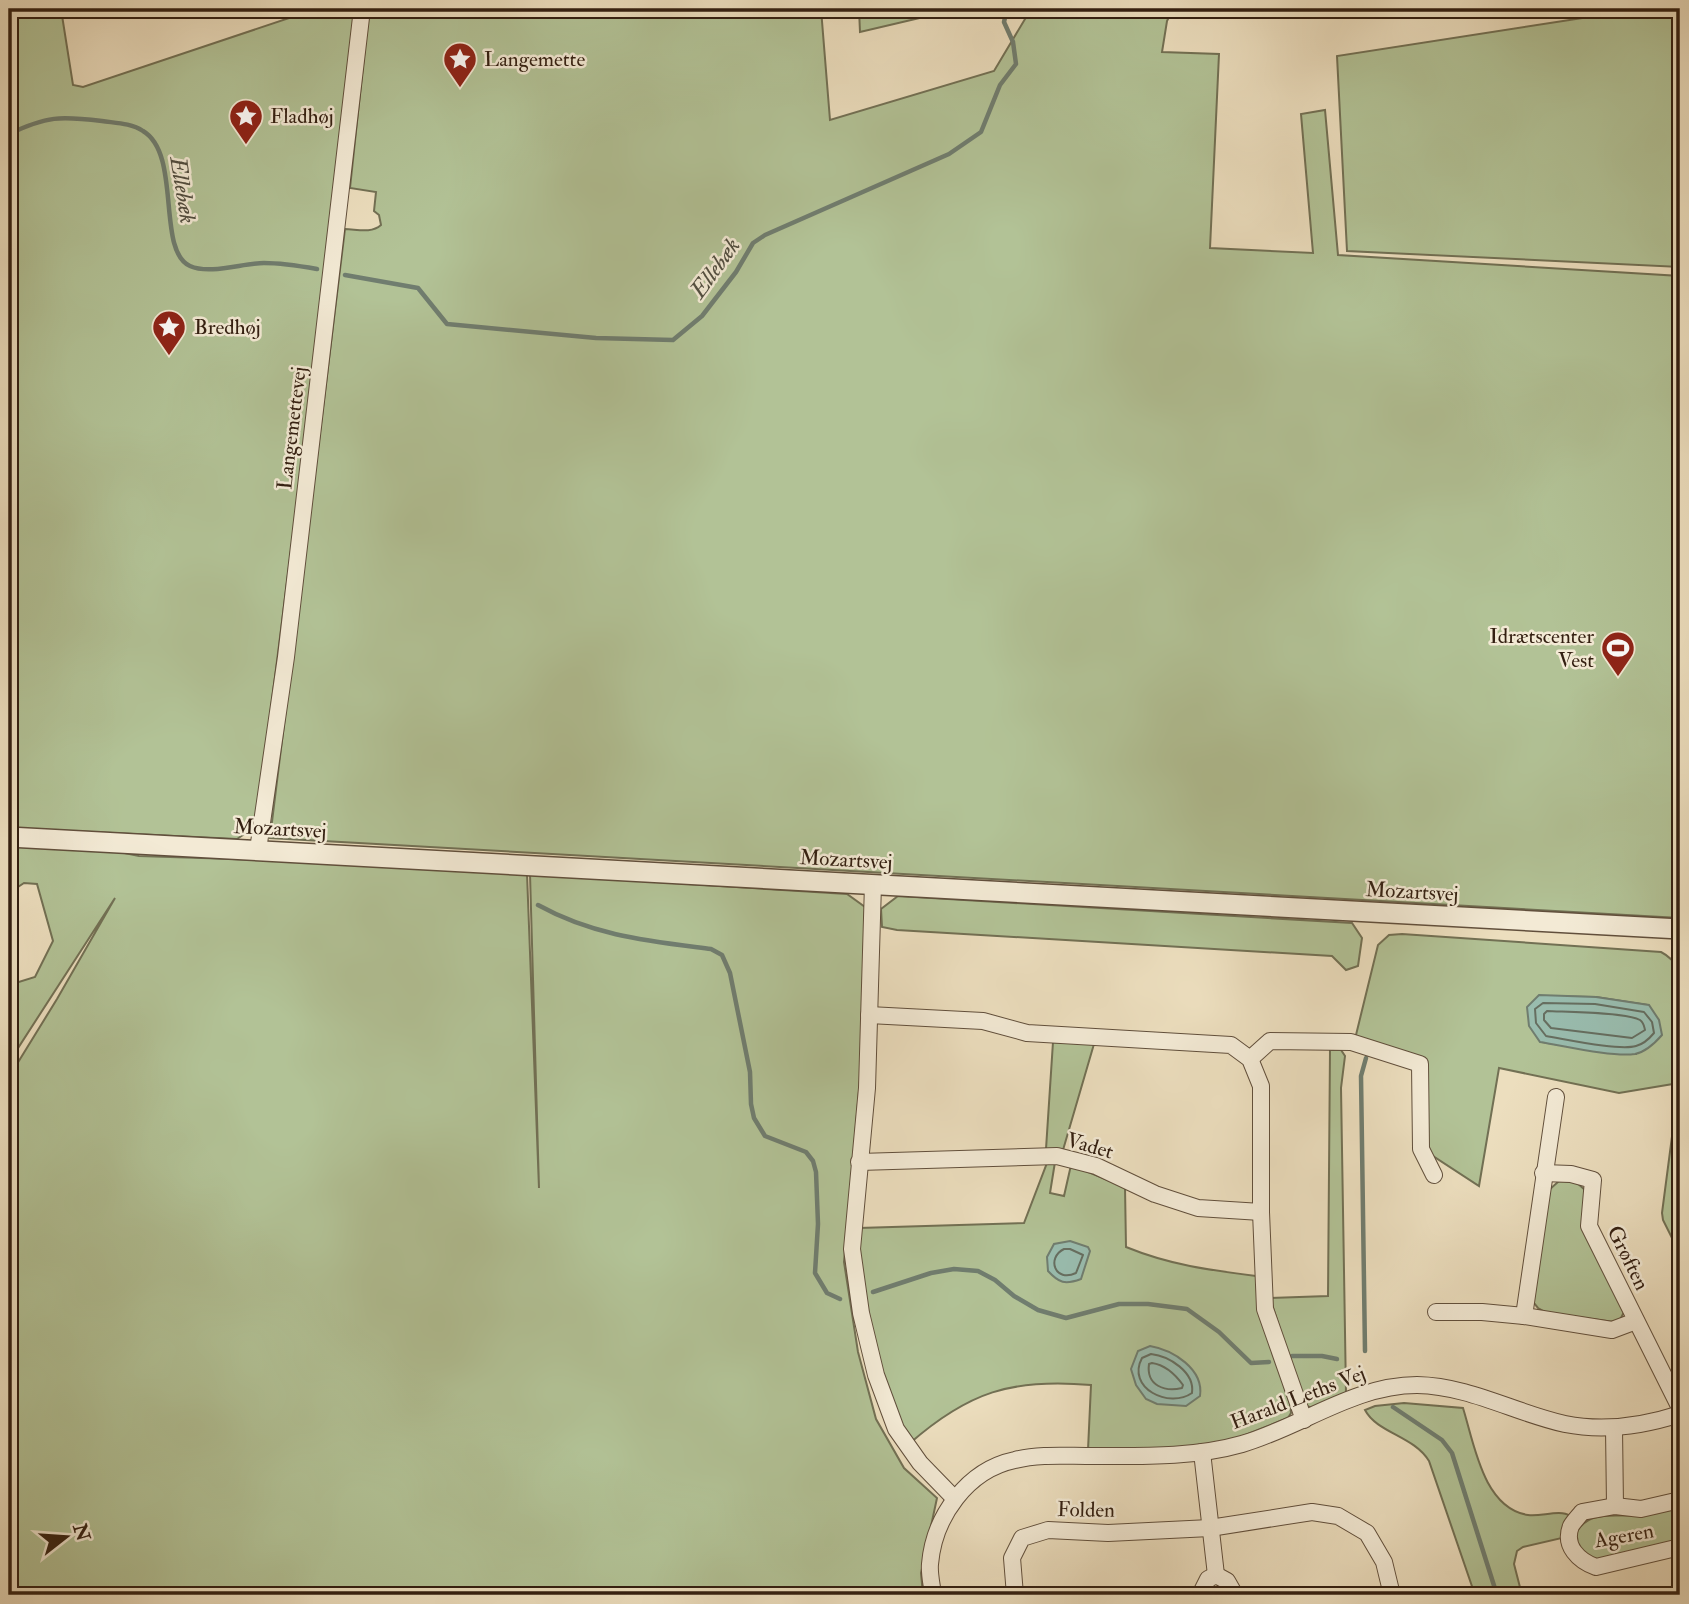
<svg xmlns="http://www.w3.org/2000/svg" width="1689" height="1604" font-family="'IM FELL Double Pica',serif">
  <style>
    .green { fill: #b2c296; stroke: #727054; stroke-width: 2; fill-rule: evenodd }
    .water { fill: #99bcae; stroke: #707d6f; stroke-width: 2 }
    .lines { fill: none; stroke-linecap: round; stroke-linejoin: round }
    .shore { stroke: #666e60; stroke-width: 2 }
    .stream { stroke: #707d6f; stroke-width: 4.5 }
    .minor-casing { stroke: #614f3c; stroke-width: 18 }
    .tertiary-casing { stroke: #614f3c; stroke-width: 22 }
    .minor { stroke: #f3ead5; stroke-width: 16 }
    .tertiary { stroke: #f3ead5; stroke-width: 19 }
    .labels { text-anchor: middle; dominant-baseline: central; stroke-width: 5; stroke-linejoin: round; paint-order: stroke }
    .poi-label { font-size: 21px; fill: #331f11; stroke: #f3ead5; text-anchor: start }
    .street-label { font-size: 21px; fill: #331f11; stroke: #f3ead5 }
    .water-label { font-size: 23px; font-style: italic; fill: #524e40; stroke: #f3ead5 }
  </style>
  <rect width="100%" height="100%" fill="#ecdebe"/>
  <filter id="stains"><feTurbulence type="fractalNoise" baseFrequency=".00286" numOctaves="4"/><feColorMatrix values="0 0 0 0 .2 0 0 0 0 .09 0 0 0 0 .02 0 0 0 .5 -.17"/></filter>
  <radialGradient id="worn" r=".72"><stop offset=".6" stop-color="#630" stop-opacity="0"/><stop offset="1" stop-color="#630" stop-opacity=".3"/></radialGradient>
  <!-- green -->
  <g class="green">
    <polygon points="9,9 61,9 73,85 83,87 313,10 355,9 322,307 256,826 237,839 9,828"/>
    <path d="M369,9h452l9,111 164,-49 37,-62h142l-6,12 -5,31 57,2 -9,194 103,5 -12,-139 24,-4 13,145 342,21v642l-1410,-80 75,-609c11,0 26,5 36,-4l-2,-10 -5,-4 2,-19 -26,-4z"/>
    <polygon points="859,9 958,9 860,32"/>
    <polygon points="1641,9 1680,9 1680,267 1347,251 1337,56"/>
    <polygon points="9,843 105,849 139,856 330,862 527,874 539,1188 530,874 847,894 865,907 860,1080 844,1262 858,1352 876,1419 904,1468 937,1498 921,1573 923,1595 9,1595 9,1077 57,999 115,898 9,1062 9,985 35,977 53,941 37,884 24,883 9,893"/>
    <polygon points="898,896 1352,923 1362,938 1358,966 1346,970 1332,956 897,930 882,927 881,909"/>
    <path d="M1402,934l259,18c8,4 14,10 19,19v283l-17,-34 -1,-7 17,-130 -60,10 -120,-25 -20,118 -49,-32 -4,-12 1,-81 -72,-22 23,-94 11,-10zM1539,996l57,1 52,8 -12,49 -39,-3 -56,-9z"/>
    <polygon points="1053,1042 1094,1044 1063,1150 1046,1149"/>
    <polygon points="1330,1050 1341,1050 1345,1056 1341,1088 1346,1393 1315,1409 1304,1405 1270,1298 1328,1296"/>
    <path d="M1055,1162l-5,31 14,3 7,-31 54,22 1,60c44,18 83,23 130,29l2,30 32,98 1,9 -3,5 -58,23 -73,9h-69l3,-65c-79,-7 -123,7 -182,59l-28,-67 -23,-119 1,-30 165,-5 23,-60z"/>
    <polygon points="1559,1181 1576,1182 1585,1190 1624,1312 1621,1318 1614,1322 1547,1313 1538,1308 1533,1302 1549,1190"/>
    <path d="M1404,1403l59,5c11,35 20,100 65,107 13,2 32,-6 42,1l-8,22 -39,9 -6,4 -3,13 8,31h-47l-46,-134c-15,-25 -52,-28 -64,-51l10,-4z"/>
    <path d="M1680,1507v37l-84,21 -13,-5 -9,-24c15,-29 41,-18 68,-21 13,-2 26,-6 38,-8z"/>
  </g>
  <!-- water -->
  <g class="water">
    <path d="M1539,995l57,2 53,8 10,15 3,15c-7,8 -16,17 -27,19 -24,3 -70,-8 -95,-12l-11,-16 -2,-19z"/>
    <path d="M1070,1241l18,6 2,4 -9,28c-16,6 -22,4 -33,-8l-1,-14 7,-13z"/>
    <path d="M1150,1346c23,4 54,23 50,50l-14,10 -29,-2 -11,-5 -10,-14 -5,-16 7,-18z"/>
  </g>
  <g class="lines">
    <!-- shore -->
    <g class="shore">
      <path d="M1543,1003l52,1 49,8 8,10 2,11c-5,6 -10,11 -18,13 -17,5 -71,-7 -90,-10l-10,-13 -1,-14z"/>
      <path d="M1547,1011c18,1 79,1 93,9 4,3 4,6 5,10l-13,8 -81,-10 -7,-8v-6z"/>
      <path d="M1064,1249h6l13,6 -7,18c-21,10 -30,-15 -12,-24z"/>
      <path d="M1151,1354c18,2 44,18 41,39 -23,16 -66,-5 -50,-35z"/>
      <path d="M1152,1363c14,2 23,11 31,22l-1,3c-17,4 -36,-2 -33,-24z"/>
    </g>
    <!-- stream -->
    <g class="stream">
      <path d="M9,134c38,-18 51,-18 93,-13 13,2 29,2 41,10 39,23 13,120 47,135 20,9 53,-3 74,-3 18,0 36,3 53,6"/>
      <polyline points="345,275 418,288 447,324 596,338 673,340 702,316 736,272 753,243 765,235 949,154 981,132 1000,85 1016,64 1013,42 1004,22 1007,9"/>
      <path d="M538,905c56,31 111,36 173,44l11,6 8,18 20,99 1,32 3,14 11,18 41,16 7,9 3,11 2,52 -3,49 12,20 13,6"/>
      <polyline points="873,1292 931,1273 954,1269 978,1271 995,1280 1014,1296 1038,1310 1066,1318 1119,1304 1148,1304 1187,1309 1219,1332 1251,1363 1269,1362"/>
      <polyline points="1365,1351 1361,1076 1366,1058"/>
      <polyline points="1292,1356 1322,1356 1337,1359"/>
      <polyline points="1393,1407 1442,1440 1452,1453 1497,1595"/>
    </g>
    <!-- minor casing -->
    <g class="minor-casing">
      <g id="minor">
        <polyline points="258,850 286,657 362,9"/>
        <polyline points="873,884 867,1088 852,1249 861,1313 876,1375 896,1429 920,1463 954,1498"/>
        <polyline points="869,1015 983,1021 1027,1033 1231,1045 1250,1059 1261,1086 1261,1212 1265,1309 1304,1420"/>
        <polyline points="1250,1059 1270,1041 1351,1042 1420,1064 1421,1149 1434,1175"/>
        <polyline points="859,1162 1057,1156 1096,1166 1155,1194 1198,1208 1261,1212"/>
        <polyline points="1543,1173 1571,1174 1593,1180 1589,1226 1680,1408"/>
        <polyline points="1436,1312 1482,1312 1524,1316 1612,1330 1636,1321"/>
        <polyline points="1524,1316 1556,1097"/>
        <polyline points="1614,1428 1615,1506"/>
        <polyline points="1202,1452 1216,1575"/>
        <path d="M1680,1500l-39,9 -26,-3 -33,6c-3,4 -8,9 -11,14 -8,20 8,35 25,41l84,-20"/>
        <path d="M933,1595c-1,-10 -4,-21 -3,-31 4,-47 37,-94 85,-104 24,-6 49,-4 74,-4 50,0 104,2 153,-12 59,-17 112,-59 175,-59 53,1 98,28 148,39 40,8 78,2 115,-10"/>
        <polyline points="1015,1595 1012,1558 1022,1538 1048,1530 1108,1533 1210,1528 1312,1512 1338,1516 1367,1533 1384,1562 1392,1595"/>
        <polyline points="1200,1595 1208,1579 1216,1575 1227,1581 1235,1595"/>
      </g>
    </g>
    <!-- tertiary casing -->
    <g class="tertiary-casing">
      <polyline id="tertiary" points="9,837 1680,929"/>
    </g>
    <!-- minor -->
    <use href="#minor" class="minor"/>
    <!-- tertiary -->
    <use href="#tertiary" class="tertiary"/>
  </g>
  <!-- icons -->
  <defs>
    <g id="sight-pin" transform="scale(1.75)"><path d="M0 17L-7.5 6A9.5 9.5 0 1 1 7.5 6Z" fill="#8f2418" stroke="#f3ead5"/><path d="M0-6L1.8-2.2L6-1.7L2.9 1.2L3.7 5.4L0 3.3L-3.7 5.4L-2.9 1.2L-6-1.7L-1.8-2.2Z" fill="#fff"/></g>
    <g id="stadium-pin" transform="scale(1.75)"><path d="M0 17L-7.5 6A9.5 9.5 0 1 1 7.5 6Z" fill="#8f2418" stroke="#f3ead5"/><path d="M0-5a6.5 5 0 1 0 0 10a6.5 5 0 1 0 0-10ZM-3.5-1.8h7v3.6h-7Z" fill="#fff"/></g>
  </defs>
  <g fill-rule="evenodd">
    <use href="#sight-pin" x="460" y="59"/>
    <use href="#sight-pin" x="246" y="116"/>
    <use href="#sight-pin" x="169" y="327"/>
    <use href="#stadium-pin" x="1618" y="648"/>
  </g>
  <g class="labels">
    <!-- poi labels -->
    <g class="poi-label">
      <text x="484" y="59">Langemette</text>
      <text x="270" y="116">Fladhøj</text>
      <text x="194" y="327">Bredhøj</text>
      <text x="1594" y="636" text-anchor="end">Idrætscenter<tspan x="1594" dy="24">Vest</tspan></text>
    </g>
    <!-- street labels -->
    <g class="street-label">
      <text transform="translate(292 428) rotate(-83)">Langemettevej</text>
      <text transform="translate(280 829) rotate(3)">Mozartsvej</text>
      <text transform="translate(846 860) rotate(3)">Mozartsvej</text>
      <text transform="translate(1412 892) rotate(3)">Mozartsvej</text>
      <text transform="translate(1090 1146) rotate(16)">Vadet</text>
      <text transform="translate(1628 1258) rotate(64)">Grøften</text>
      <text transform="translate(1298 1398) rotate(-21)">Harald Leths Vej</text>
      <text transform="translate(1086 1510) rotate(1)">Folden</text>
      <text transform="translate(1624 1536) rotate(-10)">Ageren</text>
    </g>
    <!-- water labels -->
    <g class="water-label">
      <text transform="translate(183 190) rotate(81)">Ellebæk</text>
      <text transform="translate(715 268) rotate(-54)">Ellebæk</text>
    </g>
  </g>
  <!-- margin -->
  <rect width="1689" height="1604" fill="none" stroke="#ecdebe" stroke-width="35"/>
  <rect x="10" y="10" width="1668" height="1583" fill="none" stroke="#331f11" stroke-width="3.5"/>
  <rect x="18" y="18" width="1654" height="1569" fill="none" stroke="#331f11" stroke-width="2"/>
  <!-- north arrow -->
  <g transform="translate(66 1537) rotate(73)" stroke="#f3ead5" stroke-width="5" paint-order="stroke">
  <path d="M0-5L12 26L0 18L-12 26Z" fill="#331f11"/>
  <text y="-10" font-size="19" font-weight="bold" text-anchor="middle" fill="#331f11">N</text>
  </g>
  <rect width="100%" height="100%" filter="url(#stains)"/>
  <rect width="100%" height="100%" fill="url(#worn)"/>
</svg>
